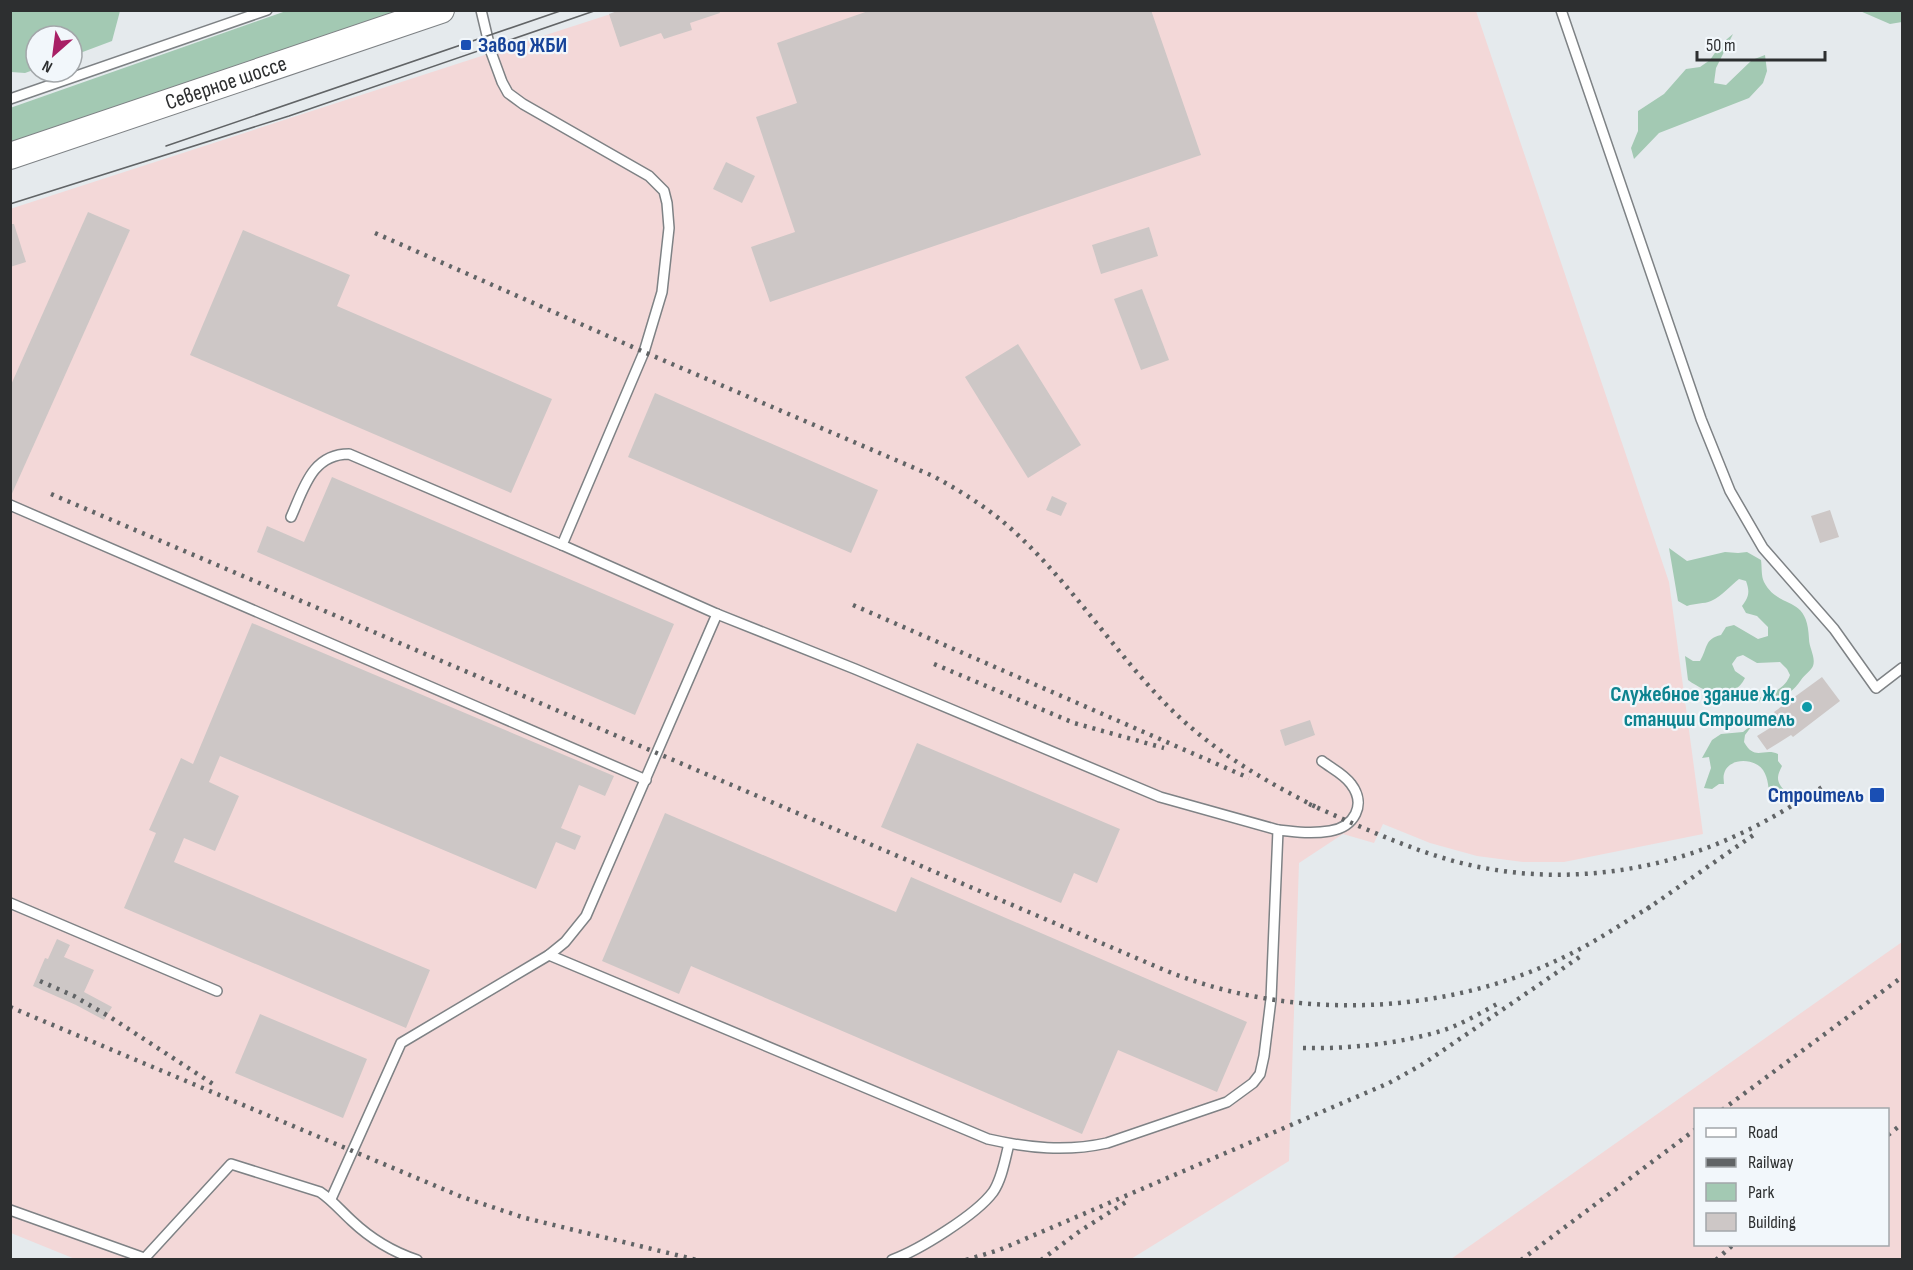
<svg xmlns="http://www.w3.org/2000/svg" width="1913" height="1270" font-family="'Sofia Sans Condensed',sans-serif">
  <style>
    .industrial { fill: #f3d8d8; fill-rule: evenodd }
    .green { fill: #a3c9b3 }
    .building { fill: #cdc7c6 }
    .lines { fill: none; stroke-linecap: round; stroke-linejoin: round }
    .service-casing { stroke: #7e8285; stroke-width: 12 }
    .secondary-casing { stroke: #7e8285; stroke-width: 28 }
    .service { stroke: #fff; stroke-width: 9 }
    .secondary { stroke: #fff; stroke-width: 26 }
    .tram { stroke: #616466; stroke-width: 1.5 }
    .rail { stroke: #616466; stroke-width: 4.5; stroke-dasharray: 3 6; stroke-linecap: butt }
    .transit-dot { fill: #1a4fb4; stroke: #f2f7fb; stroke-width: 2 }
    .culture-dot { fill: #0f9aa8; stroke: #f2f7fb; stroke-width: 2 }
    .labels { text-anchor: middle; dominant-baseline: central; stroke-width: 4.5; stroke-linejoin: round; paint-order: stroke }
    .transit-label { font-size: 22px; font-weight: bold; fill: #164399; stroke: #f2f7fb; text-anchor: start }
    .street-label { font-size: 22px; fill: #2d2f30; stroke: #f2f7fb }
    .culture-label { font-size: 22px; font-weight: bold; fill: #0d838f; stroke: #f2f7fb; text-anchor: end }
  </style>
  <rect width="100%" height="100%" fill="#e5eaed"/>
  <!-- industrial -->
  <g class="industrial">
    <polygon points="620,11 1476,11 1669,582 1703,834 1564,862 1523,862 1477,856 1430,843 1383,824 1374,843 1343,834 1299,863 1289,1161 1131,1259 75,1259 11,1233 10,209"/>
    <path d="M1902,942v317h-451zM1696,1110h192v134h-192z"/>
  </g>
  <!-- green -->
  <g class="green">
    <polygon points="10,11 11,10 120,11 112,41 72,56 72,36 36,36 36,69 25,73 11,72"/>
    <polygon points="286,11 408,11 11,146 10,108"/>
    <polygon points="1860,11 1902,11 1902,22 1890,24"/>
    <polygon points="1733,34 1716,68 1714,83 1726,85 1752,60 1765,55 1767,71 1763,83 1749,98 1659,133 1634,159 1631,148 1638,131 1638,111 1664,94 1686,69 1700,67 1710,60 1721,44"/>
    <path d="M1669,548l18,13 38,-9 13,1 9,-1 14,8c1,6 0,16 3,22 15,29 44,11 45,57 0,9 7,18 4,27 -2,5 -9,9 -12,14 -14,20 -28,22 -51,21 15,-6 34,-9 40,-26l-3,-6 -7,-7 -23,1 -14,-8 -6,2 -5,7 3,7 10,7c-13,25 -39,15 -57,2l-3,-24 8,5h7c8,-13 4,-22 21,-26l5,-8 8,-2 24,14 10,-3v-9l-11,-11 -11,-3 -4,-7c7,-9 8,-14 4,-25l-7,-2c-9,7 -17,17 -28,22 -7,3 -16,2 -24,5l-9,-5z"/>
    <path d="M1754,723l-9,12 -1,7c11,20 20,5 34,12v7l4,5c-5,10 -6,14 1,23l-6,6 -7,3c-2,-9 -1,-19 -7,-28 -8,-12 -35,-13 -39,4 -1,3 0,7 0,10h-5l-7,5 -8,-1 7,-20 -2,-11 -7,1 10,-18 9,-6 22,-2z"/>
  </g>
  <!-- building -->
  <g class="building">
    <polygon points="620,10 719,10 720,13 690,23 692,30 664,39 661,33 620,47 609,14"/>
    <polygon points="871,10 1151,10 1201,155 770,302 751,247 795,232 756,117 797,103 777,43"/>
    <polygon points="726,162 755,176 742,203 713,189"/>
    <polygon points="88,212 130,230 10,498 10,387"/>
    <polygon points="10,224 14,224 26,262 10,267"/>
    <polygon points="1149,227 1158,256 1101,274 1092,245"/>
    <polygon points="243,230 350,275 337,306 552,399 511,493 190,355"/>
    <polygon points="1142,289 1169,360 1141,370 1114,299"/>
    <polygon points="1018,344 1081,445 1028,478 965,377"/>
    <polygon points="655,393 878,490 851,553 628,457"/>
    <polygon points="332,477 674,624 635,715 257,552 267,526 304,542"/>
    <polygon points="1052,496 1067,503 1061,516 1046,510"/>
    <polygon points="1830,510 1839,537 1820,543 1811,516"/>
    <polygon points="252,623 614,776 605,796 579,785 561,828 581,836 575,850 556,842 536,889 220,756 209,782 239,796 215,851 184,838 174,862 430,970 406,1028 124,908 156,833 149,830 181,758 193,764"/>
    <polygon points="1822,677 1840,701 1793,737 1791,735 1767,750 1757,736 1781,721 1774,712"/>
    <polygon points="1310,720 1315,735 1285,746 1280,730"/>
    <polygon points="917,743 1120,829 1097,883 1074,873 1061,903 881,827"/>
    <polygon points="665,813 896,912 911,877 1247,1022 1217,1092 1118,1050 1082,1134 691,966 679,994 602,961"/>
    <polygon points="57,939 70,945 64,957 94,970 84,992 112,1007 104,1020 76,1005 33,986 45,958 48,959"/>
    <polygon points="260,1014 367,1059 343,1118 235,1073"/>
  </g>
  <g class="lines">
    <!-- service casing -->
    <g class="service-casing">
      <g id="service">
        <path d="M481,10l10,42 11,30 6,11 15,11 126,72 15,15 3,12 2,25 -7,64 -18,60 -82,193 155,69 138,55 305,128 118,33 -7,169 -7,57 -4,18 -7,9 -26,19 -120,41c-41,9 -79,5 -119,-4l-439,-184"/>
        <polyline points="1561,10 1701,419 1730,491 1763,548 1834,629 1876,688 1902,668"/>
        <polyline points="10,99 267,10"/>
        <polyline points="10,505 646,780"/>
        <path d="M291,517c13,-29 21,-63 58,-63l213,91"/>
        <path d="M1278,830c18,2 34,4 52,1 24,-4 37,-26 21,-47 -7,-10 -20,-16 -29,-23"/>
        <polyline points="10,903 217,991"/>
        <polyline points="331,1199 401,1043 549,955 565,942 586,916 717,614"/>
        <polyline points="10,1210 144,1258"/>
        <path d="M143,1260l88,-96 89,28c12,8 21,19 32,29 18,17 41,31 65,39"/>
        <path d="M892,1260c27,-10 84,-45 101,-68 9,-13 12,-33 16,-48"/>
      </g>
    </g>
    <!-- secondary casing -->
    <g class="secondary-casing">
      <g id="secondary">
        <path id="s1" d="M10,156l431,-146"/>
      </g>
    </g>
    <!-- service -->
    <use href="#service" class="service"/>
    <!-- secondary -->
    <use href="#secondary" class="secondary"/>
    <!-- tram -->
    <g class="tram">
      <polyline points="166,146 563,10"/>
      <polyline points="10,204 289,116 597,10"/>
    </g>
    <!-- rail -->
    <g class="rail">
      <path d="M375,233l269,119 289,124c31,17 60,35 86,60 52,49 92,110 141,162 45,48 99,80 156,109"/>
      <path d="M51,494l1111,475c125,52 278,48 400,-11 32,-15 61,-35 91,-53"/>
      <polyline points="853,605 1249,778"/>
      <polyline points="934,664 1074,723 1164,748"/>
      <path d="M1309,804c43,19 86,39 131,53 95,30 203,21 293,-20 32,-14 62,-33 91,-51"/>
      <polyline points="1647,909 1755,834"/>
      <polyline points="40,981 74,996 110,1017 216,1086"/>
      <polyline points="10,1007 462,1197 525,1218 697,1260"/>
      <path d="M1303,1048c46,1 94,-4 138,-17 20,-6 39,-18 58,-28"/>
      <polyline points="1722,1110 1902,977"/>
      <polyline points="1888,1135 1902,1124"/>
      <polyline points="966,1260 999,1250 1032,1236 1389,1083 1423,1064 1581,956"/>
      <polyline points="1041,1260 1080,1231 1126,1202"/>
      <polyline points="1521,1260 1696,1129"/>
      <polyline points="1716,1260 1734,1244"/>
    </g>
  </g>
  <!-- markers -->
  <g class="transit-dot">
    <rect x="460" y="39" width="12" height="12" rx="3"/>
    <rect x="1869" y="787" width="16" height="16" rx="3"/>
  </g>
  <circle class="culture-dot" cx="1807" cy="707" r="6"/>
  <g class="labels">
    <!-- transit labels -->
    <g class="transit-label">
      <text x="478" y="45">Завод ЖБИ</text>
      <text x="1864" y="795" text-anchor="end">Строитель</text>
    </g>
    <!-- street labels -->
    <g class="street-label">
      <text stroke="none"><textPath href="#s1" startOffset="228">Северное шоссе</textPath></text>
    </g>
    <!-- culture labels -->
    <g class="culture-label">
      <text x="1795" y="694">Служебное здание ж.д.<tspan x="1795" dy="25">станции Строитель</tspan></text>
    </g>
  </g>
  <!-- border -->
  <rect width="1913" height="1270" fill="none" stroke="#2d2f30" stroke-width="24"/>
  <!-- legend -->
  <rect x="1694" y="1108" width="195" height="138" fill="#f2f7fb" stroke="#a3a7aa" stroke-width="1.5"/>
  <rect x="1706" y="1128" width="30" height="9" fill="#ffffff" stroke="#a3a7aa" stroke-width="1.5"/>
  <text x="1748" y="1138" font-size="18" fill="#2d2f30">Road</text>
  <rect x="1706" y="1158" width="30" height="9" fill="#616466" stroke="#a3a7aa" stroke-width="1.5"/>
  <text x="1748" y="1168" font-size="18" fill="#2d2f30">Railway</text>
  <rect x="1706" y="1183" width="30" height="18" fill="#a3c9b3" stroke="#a3a7aa" stroke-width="1.5"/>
  <text x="1748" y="1198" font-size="18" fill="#2d2f30">Park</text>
  <rect x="1706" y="1213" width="30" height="18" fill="#cdc7c6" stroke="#a3a7aa" stroke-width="1.5"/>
  <text x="1748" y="1228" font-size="18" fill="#2d2f30">Building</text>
  <!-- north arrow -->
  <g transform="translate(54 54) rotate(208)"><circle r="28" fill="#f2f7fb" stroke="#a3a7aa" stroke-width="1.5"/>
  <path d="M0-4.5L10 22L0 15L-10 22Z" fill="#a81f65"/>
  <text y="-9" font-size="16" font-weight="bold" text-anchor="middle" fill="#2d2f30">N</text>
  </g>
  <!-- scale -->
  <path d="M1697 51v9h128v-9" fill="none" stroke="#2d2f30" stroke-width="3"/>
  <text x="1706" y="51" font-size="18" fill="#2d2f30" stroke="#f2f7fb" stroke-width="4.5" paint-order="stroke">50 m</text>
</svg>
